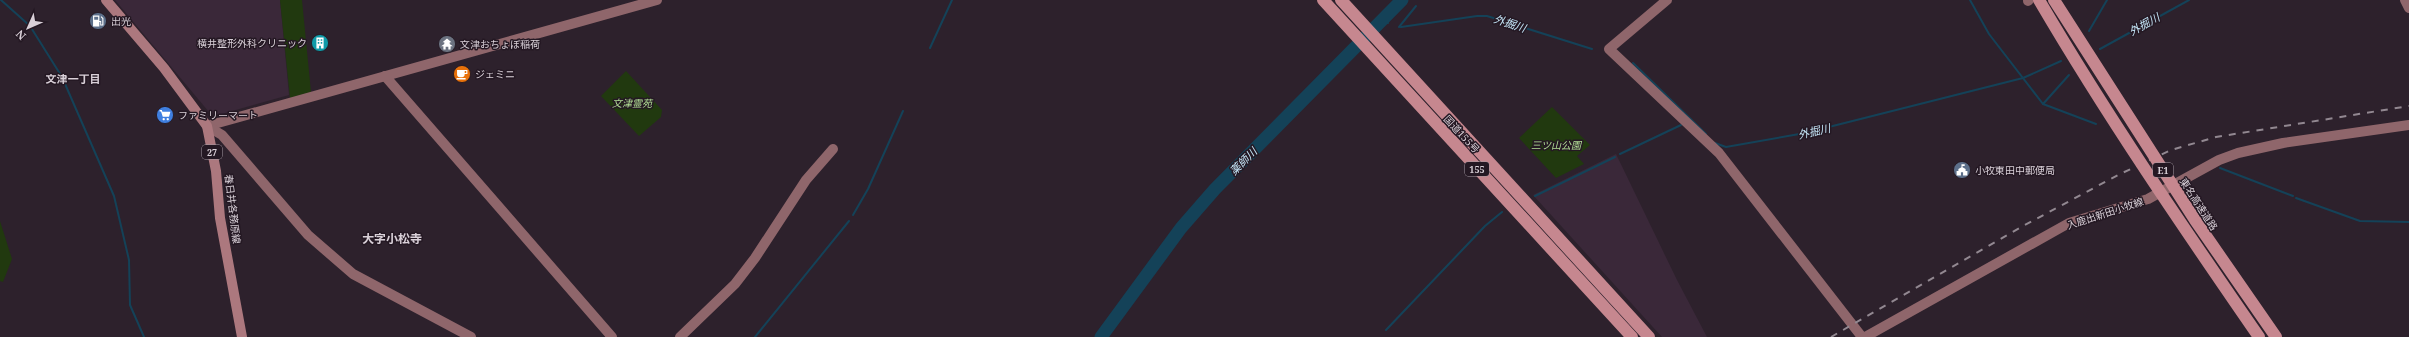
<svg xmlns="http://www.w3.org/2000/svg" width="2409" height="337" font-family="'Noto Serif','Noto Sans JP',serif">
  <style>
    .built { fill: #3a2839 }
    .green { fill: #21390f }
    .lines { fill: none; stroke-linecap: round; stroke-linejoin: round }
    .stream { stroke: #144258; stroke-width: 2 }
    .river { stroke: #144258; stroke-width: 13 }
    .secondary { stroke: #8f666b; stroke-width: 10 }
    .primary { stroke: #ac787e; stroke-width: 10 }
    .highway { stroke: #c6878f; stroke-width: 12 }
    .rail { stroke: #928891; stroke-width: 2; stroke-dasharray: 7 7; stroke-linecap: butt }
    .highway-bridge { stroke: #c6878f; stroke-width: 12 }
    .labels { text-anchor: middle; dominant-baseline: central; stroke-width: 3; stroke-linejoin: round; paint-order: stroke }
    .shield { fill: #241823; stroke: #a399a2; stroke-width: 1 }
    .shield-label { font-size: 9px; font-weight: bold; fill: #d9d0d8 }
    .poi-label { font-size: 10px; fill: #d9d0d8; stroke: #241823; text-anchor: start }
    .park-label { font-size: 10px; font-style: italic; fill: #b1de95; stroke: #241823 }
    .street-label { font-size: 10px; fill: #d9d0d8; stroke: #241823 }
    .water-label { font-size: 11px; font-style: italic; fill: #c4e5f7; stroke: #241823 }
    .neighbourhood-label { font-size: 11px; font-weight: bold; fill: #d9d0d8; stroke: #241823 }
    .quarter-label { font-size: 12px; font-weight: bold; fill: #d9d0d8; stroke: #241823 }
  </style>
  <rect width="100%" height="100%" fill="#2d212c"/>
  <!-- built -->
  <g class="built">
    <polygon points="115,0 280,0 289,95 218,115 209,112"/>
    <polygon points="1616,154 1677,280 1707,337 1662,337 1533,195"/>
  </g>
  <!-- green -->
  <g class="green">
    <polygon points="280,0 302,0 311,92 290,98"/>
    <polygon points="626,71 662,110 661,117 639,136 601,96"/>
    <polygon points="1552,107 1590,145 1577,156 1584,164 1556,178 1519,138"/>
    <polygon points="0,221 12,259 3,282 0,281"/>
  </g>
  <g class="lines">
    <!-- stream -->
    <g class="stream">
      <polyline points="1,0 30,26 62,77 114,196 129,260 130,305 144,337"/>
      <polyline points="1970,0 1989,34 2043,104 2096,124"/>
      <polyline points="1382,21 1388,23"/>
      <polyline points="1399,27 1416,6"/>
      <polyline points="1401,27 1477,16 1487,16 1592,49"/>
      <polyline points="2089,31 2107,0"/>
      <polyline points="930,48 952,0"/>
      <polyline points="2100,49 2189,0"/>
      <polyline points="1633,63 1706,134"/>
      <polyline points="2023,78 2061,61"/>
      <polyline points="2043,104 2069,75"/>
      <polyline points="1715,143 1726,147 1805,133 2023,78"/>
      <polyline points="1620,154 1681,125"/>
      <polyline points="2220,168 2293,196"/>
      <polyline points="1535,196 1615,157"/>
      <polyline points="2296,198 2360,221 2409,222"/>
      <polyline points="853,215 868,189 903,111"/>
      <polyline points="1386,330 1485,226 1502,212"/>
      <polyline points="755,337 849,221"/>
    </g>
    <!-- river -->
    <polyline class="river" points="1101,337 1181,228 1215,189 1402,0"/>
    <!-- secondary -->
    <g class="secondary">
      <polyline points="1667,0 1609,49 1719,153 1862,337"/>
      <polyline points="2405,0 2409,8"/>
      <polyline points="2028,1 2029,0"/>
      <polyline points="385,76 612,337"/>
      <polyline points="207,126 657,0"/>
      <polyline points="207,126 222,135 308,235 353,274 471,337"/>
      <polyline points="680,337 735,284 755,258 806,180 833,149"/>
      <polyline points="1865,337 2069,223 2148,199 2219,160 2238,153 2283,143 2409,125"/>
    </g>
    <!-- primary -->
    <polyline class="primary" points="106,0 164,68 207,126 216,171 220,218 242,337"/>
    <!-- highway -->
    <g class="highway">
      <polyline points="1323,0 1632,337"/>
      <polyline points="1341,0 1649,337"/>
    </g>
    <!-- rail -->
    <polyline class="rail" points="1831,337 2023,226 2118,175 2171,150 2216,137 2409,106"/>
    <!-- highway-bridge -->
    <g class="highway-bridge">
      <path d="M2039,0c68,116 144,227 220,337"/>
      <polyline points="2054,0 2195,220 2276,337"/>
    </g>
  </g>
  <!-- icons -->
  <defs>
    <g id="fuel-disc" transform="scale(0.9)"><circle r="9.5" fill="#5c6f8a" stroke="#241823"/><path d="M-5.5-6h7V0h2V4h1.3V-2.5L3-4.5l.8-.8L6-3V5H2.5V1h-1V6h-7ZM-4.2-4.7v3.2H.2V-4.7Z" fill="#fff"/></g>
    <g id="building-disc" transform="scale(0.9)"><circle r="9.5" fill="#0f9aa8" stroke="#241823"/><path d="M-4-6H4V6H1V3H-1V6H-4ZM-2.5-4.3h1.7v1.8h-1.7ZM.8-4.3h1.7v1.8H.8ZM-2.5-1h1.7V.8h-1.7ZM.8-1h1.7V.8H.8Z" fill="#fff"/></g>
    <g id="temple-disc" transform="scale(0.9)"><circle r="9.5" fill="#6b7280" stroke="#241823"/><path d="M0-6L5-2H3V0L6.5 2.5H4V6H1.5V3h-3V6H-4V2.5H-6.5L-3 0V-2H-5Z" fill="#fff"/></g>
    <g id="cafe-disc" transform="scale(0.9)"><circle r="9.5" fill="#e8710a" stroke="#241823"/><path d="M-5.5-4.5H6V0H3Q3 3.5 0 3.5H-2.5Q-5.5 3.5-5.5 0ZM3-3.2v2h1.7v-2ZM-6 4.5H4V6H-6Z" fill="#fff"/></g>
    <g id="supermarket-disc" transform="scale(0.9)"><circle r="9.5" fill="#3f7fe0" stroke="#241823"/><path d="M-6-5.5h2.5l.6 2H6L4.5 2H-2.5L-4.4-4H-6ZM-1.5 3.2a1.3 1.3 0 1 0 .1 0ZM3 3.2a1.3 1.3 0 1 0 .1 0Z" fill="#fff"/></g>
    <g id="civic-disc" transform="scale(0.9)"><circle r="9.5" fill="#5c6f8a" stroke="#241823"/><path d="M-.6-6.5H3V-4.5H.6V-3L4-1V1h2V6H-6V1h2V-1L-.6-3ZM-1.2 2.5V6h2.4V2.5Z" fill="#fff"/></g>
  </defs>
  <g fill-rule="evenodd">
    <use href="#fuel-disc" x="98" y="21"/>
    <use href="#building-disc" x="320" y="43"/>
    <use href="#temple-disc" x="447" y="44"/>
    <use href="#cafe-disc" x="462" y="74"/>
    <use href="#supermarket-disc" x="165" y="115"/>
    <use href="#civic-disc" x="1962" y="170"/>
  </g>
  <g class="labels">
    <!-- shield labels -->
    <g class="shield">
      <rect x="202" y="145" width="20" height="14" rx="3"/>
      <rect x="1465" y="162" width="24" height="14" rx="3"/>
      <rect x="2153" y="163" width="20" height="14" rx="3"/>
    </g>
    <g class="shield-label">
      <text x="212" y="152">27</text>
      <text x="1477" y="169">155</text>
      <text x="2163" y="170">E1</text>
    </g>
    <!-- poi labels -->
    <g class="poi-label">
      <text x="111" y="21">出光</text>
      <text x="307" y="43" text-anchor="end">横井整形外科クリニック</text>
      <text x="460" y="44">文津おちょぼ稲荷</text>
      <text x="475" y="74">ジェミニ</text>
      <text x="178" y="115">ファミリーマート</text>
      <text x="1975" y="170">小牧東田中郵便局</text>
    </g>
    <!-- park labels -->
    <g class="park-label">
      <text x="632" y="103">文津霊苑</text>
      <text x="1556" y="145">三ツ山公園</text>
    </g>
    <!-- street labels -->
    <g class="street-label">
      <text transform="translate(1462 134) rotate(47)">国道155号</text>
      <text transform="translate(2199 204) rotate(57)">東名高速道路</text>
      <text transform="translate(233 209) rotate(83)">春日井各務原線</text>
      <text transform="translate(2105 213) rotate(-18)">入鹿出新田小牧線</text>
    </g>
    <!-- water labels -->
    <g class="water-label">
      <text transform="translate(1510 23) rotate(18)">外掘川</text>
      <text transform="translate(2144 24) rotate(-29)">外掘川</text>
      <text transform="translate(1814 131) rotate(-13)">外掘川</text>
      <text transform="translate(1243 161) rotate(-45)">薬師川</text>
    </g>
    <!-- neighbourhood labels -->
    <g class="neighbourhood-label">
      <text x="73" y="78">文津一丁目</text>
    </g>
    <!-- quarter labels -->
    <g class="quarter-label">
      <text x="392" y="238">大字小松寺</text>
    </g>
  </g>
  <!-- north arrow -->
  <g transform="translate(28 28) rotate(225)" stroke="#241823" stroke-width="3" paint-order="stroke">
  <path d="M0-3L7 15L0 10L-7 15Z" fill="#d9d0d8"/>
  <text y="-6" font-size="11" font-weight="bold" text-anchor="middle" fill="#d9d0d8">N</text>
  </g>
</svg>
